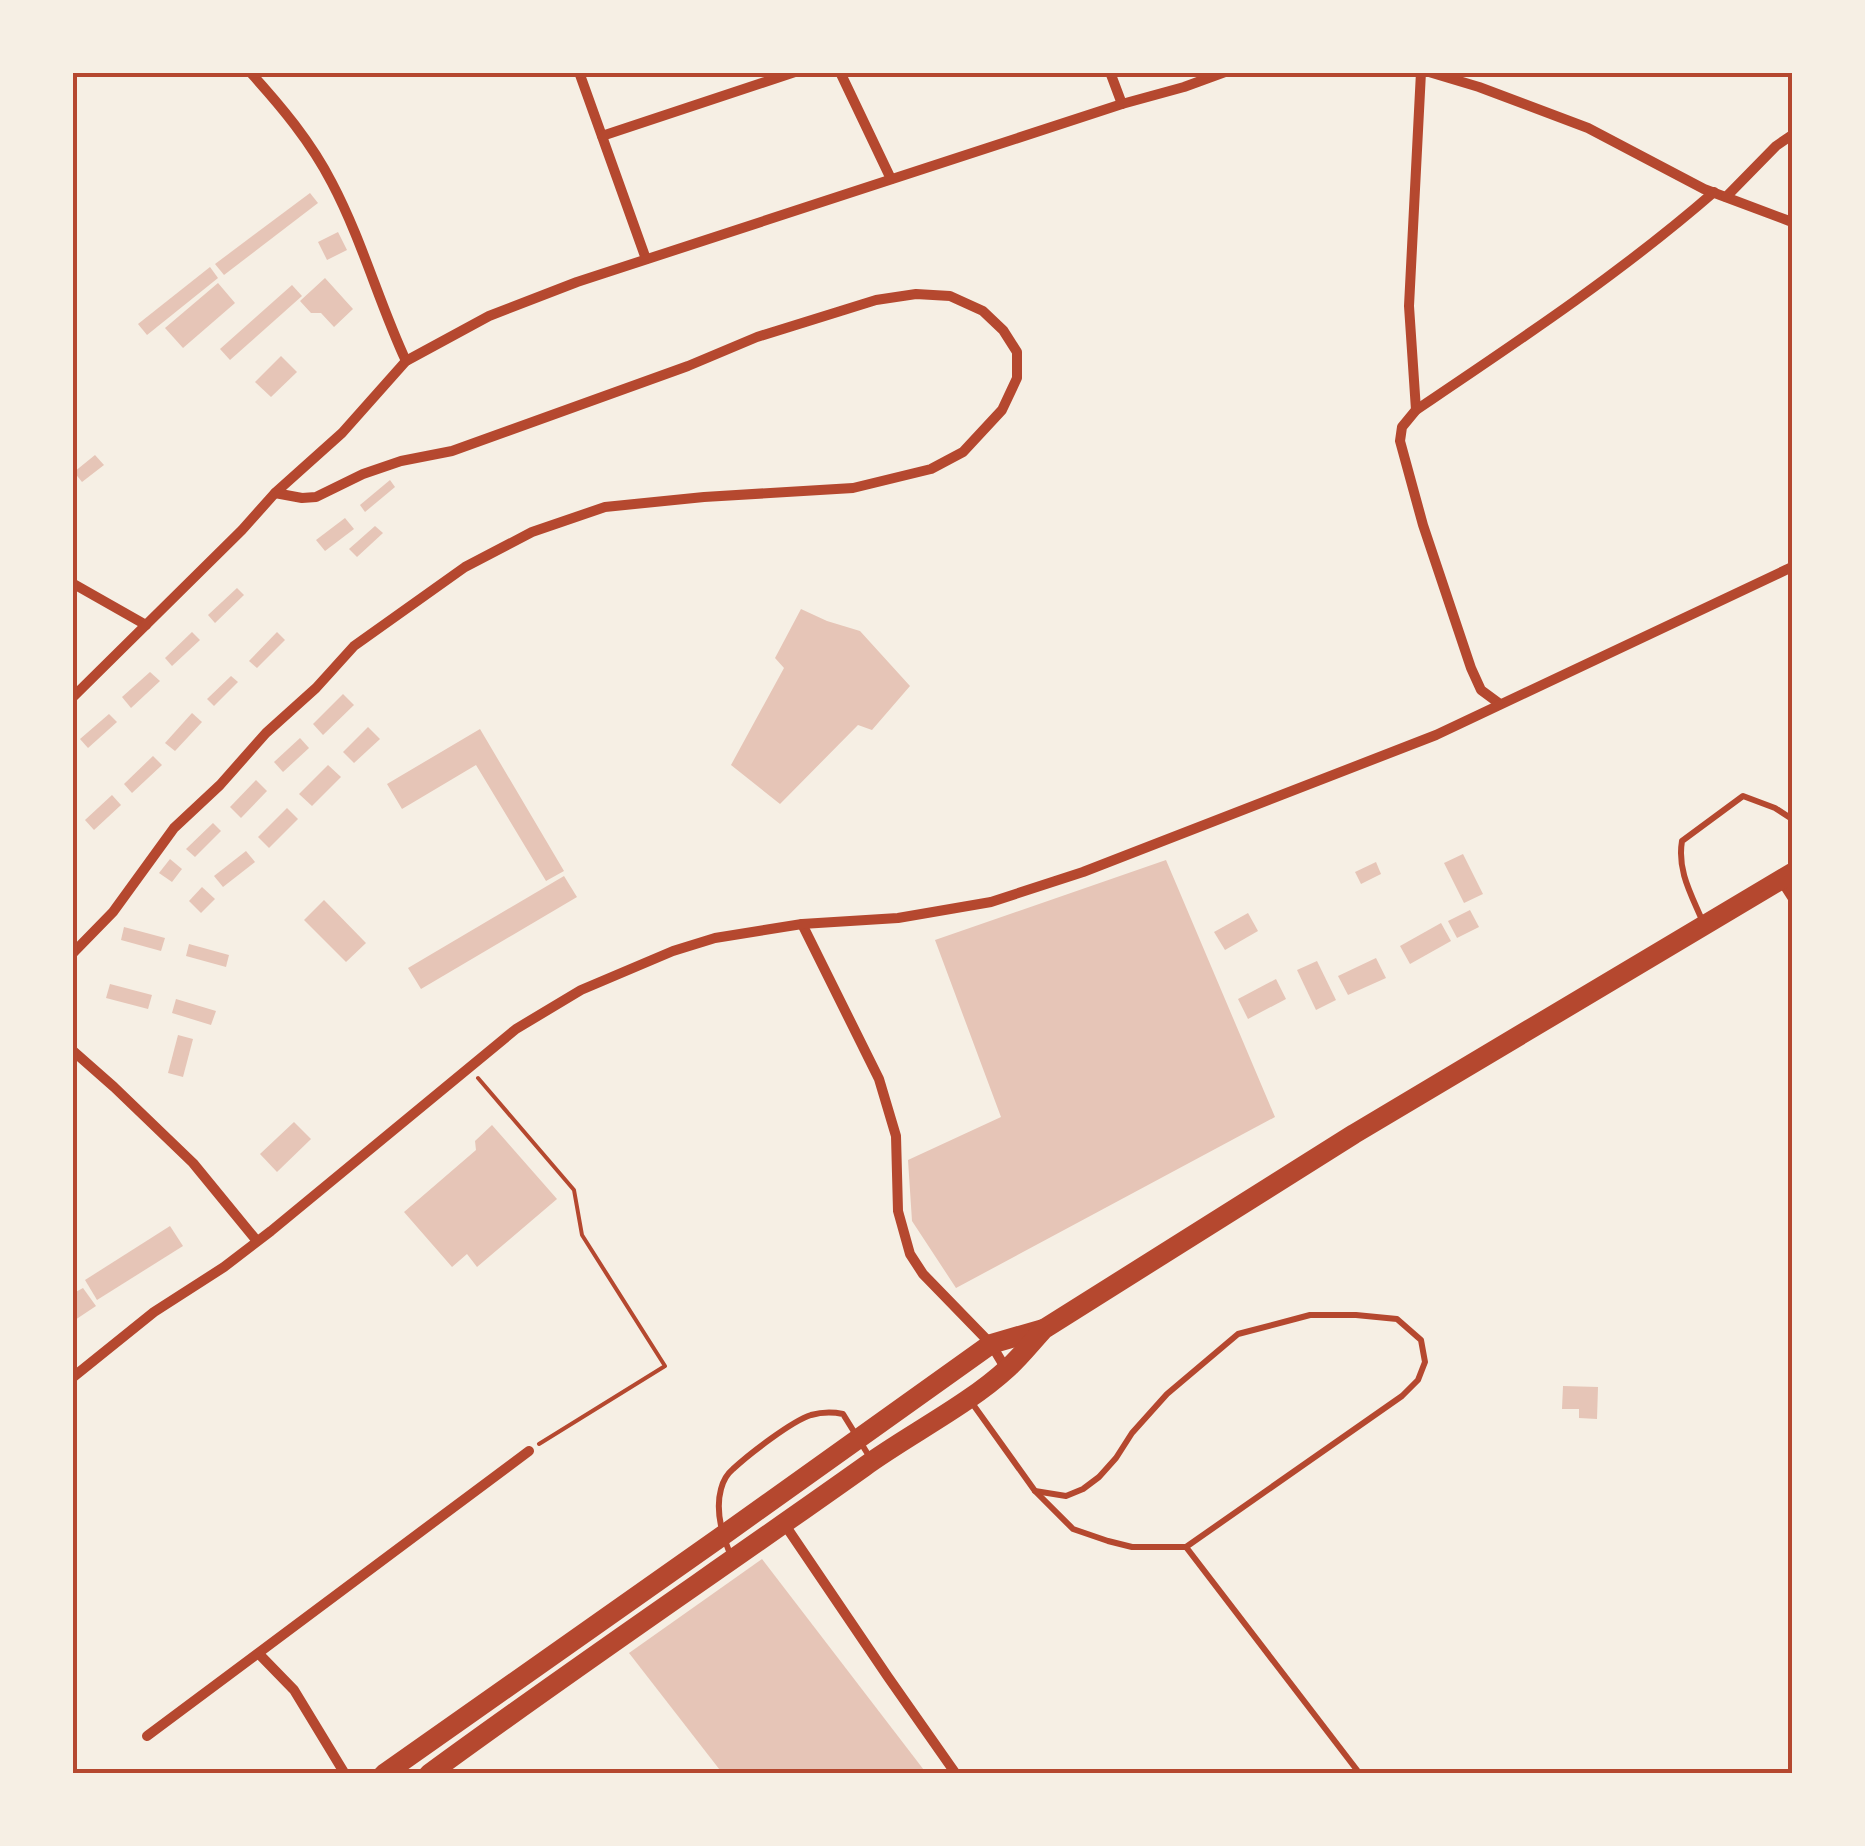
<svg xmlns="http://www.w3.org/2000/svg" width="1865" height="1846" font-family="'Asap Condensed',sans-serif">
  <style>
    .building { fill: #e6c5b7 }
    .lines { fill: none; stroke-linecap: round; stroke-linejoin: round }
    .path { stroke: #b5482f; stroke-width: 4 }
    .service { stroke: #b5482f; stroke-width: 6 }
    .minor { stroke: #b5482f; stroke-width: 10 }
    .trunk { stroke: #b5482f; stroke-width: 20 }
    .neatline { fill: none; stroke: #b5482f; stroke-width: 4 }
  </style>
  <rect width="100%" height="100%" fill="#f6efe4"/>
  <!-- building -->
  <g class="building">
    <polygon points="310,193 318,203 224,275 215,264"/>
    <polygon points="338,232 347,250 327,260 318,242"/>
    <polygon points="210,267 218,278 147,335 138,324"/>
    <polygon points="325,278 353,309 334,327 321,313 311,313 300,301"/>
    <polygon points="218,283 235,303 183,348 165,328"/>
    <polygon points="292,285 302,296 230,360 220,349"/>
    <polygon points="281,356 297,372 271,397 255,382"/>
    <polygon points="95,455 104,465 82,482 74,472"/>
    <polygon points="390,480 395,487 365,512 360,505"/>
    <polygon points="345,518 354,529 325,551 316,540"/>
    <polygon points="375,526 383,533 357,557 349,549"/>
    <polygon points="237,588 244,595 215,623 208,615"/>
    <polygon points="801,609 827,621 860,631 910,686 872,730 858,725 780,804 731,765 784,668 775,658"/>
    <polygon points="192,632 200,640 172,666 165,658"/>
    <polygon points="277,632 285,640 257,668 249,661"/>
    <polygon points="150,672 160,681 131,708 122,697"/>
    <polygon points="231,676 238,682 214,706 207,699"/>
    <polygon points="343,694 354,705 323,735 313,724"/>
    <polygon points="192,713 202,722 175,751 165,743"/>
    <polygon points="109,714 117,722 88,748 80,739"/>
    <polygon points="368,727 380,739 354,763 343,752"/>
    <polygon points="480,729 564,871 546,881 476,765 402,809 387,784"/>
    <polygon points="300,738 309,748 283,772 274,762"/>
    <polygon points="153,756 162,765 132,793 124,784"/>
    <polygon points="328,765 341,777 312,806 299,794"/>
    <polygon points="256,780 267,791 241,818 230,807"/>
    <polygon points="112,795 121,805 94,830 85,820"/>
    <polygon points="287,808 298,819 269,848 258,837"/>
    <polygon points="213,823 221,831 195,857 186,849"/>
    <polygon points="246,851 255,862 223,887 214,876"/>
    <polygon points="1463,854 1483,894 1464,903 1444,863"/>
    <polygon points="170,859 182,869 172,882 159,873"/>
    <polygon points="1166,860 1275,1117 956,1288 912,1221 908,1160 1001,1117 935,940"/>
    <polygon points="1376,862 1381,874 1361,884 1355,872"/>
    <polygon points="564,876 577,897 421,989 408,968"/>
    <polygon points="202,887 215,899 201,913 189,901"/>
    <polygon points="324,900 366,943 346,962 304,920"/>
    <polygon points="1470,910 1479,927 1457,938 1448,921"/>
    <polygon points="1248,913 1258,931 1225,950 1214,932"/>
    <polygon points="1441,923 1451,941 1410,964 1400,946"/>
    <polygon points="124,927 165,938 161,951 121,940"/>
    <polygon points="189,944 229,955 226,967 186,956"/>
    <polygon points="1376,958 1386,978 1348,995 1338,976"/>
    <polygon points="1317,961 1336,1000 1316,1010 1297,970"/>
    <polygon points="1276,979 1286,999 1248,1019 1238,999"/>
    <polygon points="110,984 152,995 148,1009 106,998"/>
    <polygon points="176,999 216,1011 211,1025 172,1013"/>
    <polygon points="178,1035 193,1039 183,1077 168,1073"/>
    <polygon points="294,1122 311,1139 277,1172 260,1154"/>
    <polygon points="492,1125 557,1199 477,1267 467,1254 452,1267 404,1212 476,1150 475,1141"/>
    <polygon points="170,1226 183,1246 97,1300 85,1280"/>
    <polygon points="83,1288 96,1306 72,1322 72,1294"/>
    <polygon points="1563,1386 1598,1387 1597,1419 1579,1418 1579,1409 1562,1409"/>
    <polygon points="762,1559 927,1774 723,1774 629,1653"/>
  </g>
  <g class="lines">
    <!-- path -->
    <polyline class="path" points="478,1078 574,1190 582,1235 665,1366 539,1444"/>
    <!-- service -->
    <g class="service">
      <path d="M1702,920c-11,-26 -25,-50 -20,-79l61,-45 32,12 17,11"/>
      <polyline points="972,1403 1035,1491 1073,1529 1108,1541 1132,1547 1186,1547 1360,1774"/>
      <polyline points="1035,1491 1066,1496 1083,1489 1099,1477 1116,1458 1132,1433 1167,1394 1238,1334 1310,1315 1356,1315 1397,1319 1421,1340 1425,1362 1418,1380 1402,1396 1186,1547"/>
      <path d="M732,1558c-9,-20 -17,-47 -11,-69 2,-8 6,-15 12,-20 16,-15 59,-48 78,-54 11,-3 22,-3 32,-1l26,42"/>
    </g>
    <!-- minor -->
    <g class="minor">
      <path d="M250,72c31,34 61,70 82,111 30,57 47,120 74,178"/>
      <polyline points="579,72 646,259"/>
      <polyline points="840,72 891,179"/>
      <polyline points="1110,72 1122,104"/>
      <polyline points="1429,72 1479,87 1588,128 1704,189 1792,222"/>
      <polyline points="602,136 795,72"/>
      <polyline points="1726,197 1776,146 1792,135"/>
      <polyline points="1416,410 1409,306 1421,72"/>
      <polyline points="72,583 146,625"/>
      <polyline points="72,698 242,530 275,493 342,433 406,361 489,316 577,282 1122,104 1184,87 1225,72"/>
      <path d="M1500,704l-19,-14 -10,-22 -48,-143 -23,-84 2,-14 14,-17c101,-68 205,-137 298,-218"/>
      <polyline points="1781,880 1792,897"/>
      <polyline points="802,924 879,1079 896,1136 898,1211 910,1254 923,1274 991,1344 1006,1369"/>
      <polyline points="72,954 113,912 174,828 220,785 266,733 316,688 354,646 465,567 532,532 605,507 704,497 853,488 931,469 963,452 1002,410 1017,378 1017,352 1003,330 983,311 950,296 916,294 876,300 757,337 688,366 452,451 401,461 363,474 316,497 302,498 275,493"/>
      <polyline points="72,1050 114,1087 193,1163 257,1241"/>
      <polyline points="72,1378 154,1312 224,1267 271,1231 516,1029 581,990 673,951 715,938 802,924 898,918 991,902 1083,872 1436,735 1792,567"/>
      <polyline points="785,1525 888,1677 956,1774"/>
      <polyline points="259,1654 294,1690 345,1774"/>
      <polyline points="147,1736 529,1451"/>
    </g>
    <!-- trunk -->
    <g class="trunk">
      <polyline points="384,1774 722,1536 991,1344 1043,1329"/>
      <path d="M429,1774c143,-105 290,-204 435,-307 44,-32 104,-62 144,-99 13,-12 24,-26 36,-39l310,-195 438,-261"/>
    </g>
  </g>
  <!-- border -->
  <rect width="1865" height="1846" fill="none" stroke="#f6efe4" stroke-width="150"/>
  <rect x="75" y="75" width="1715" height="1696" class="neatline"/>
</svg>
